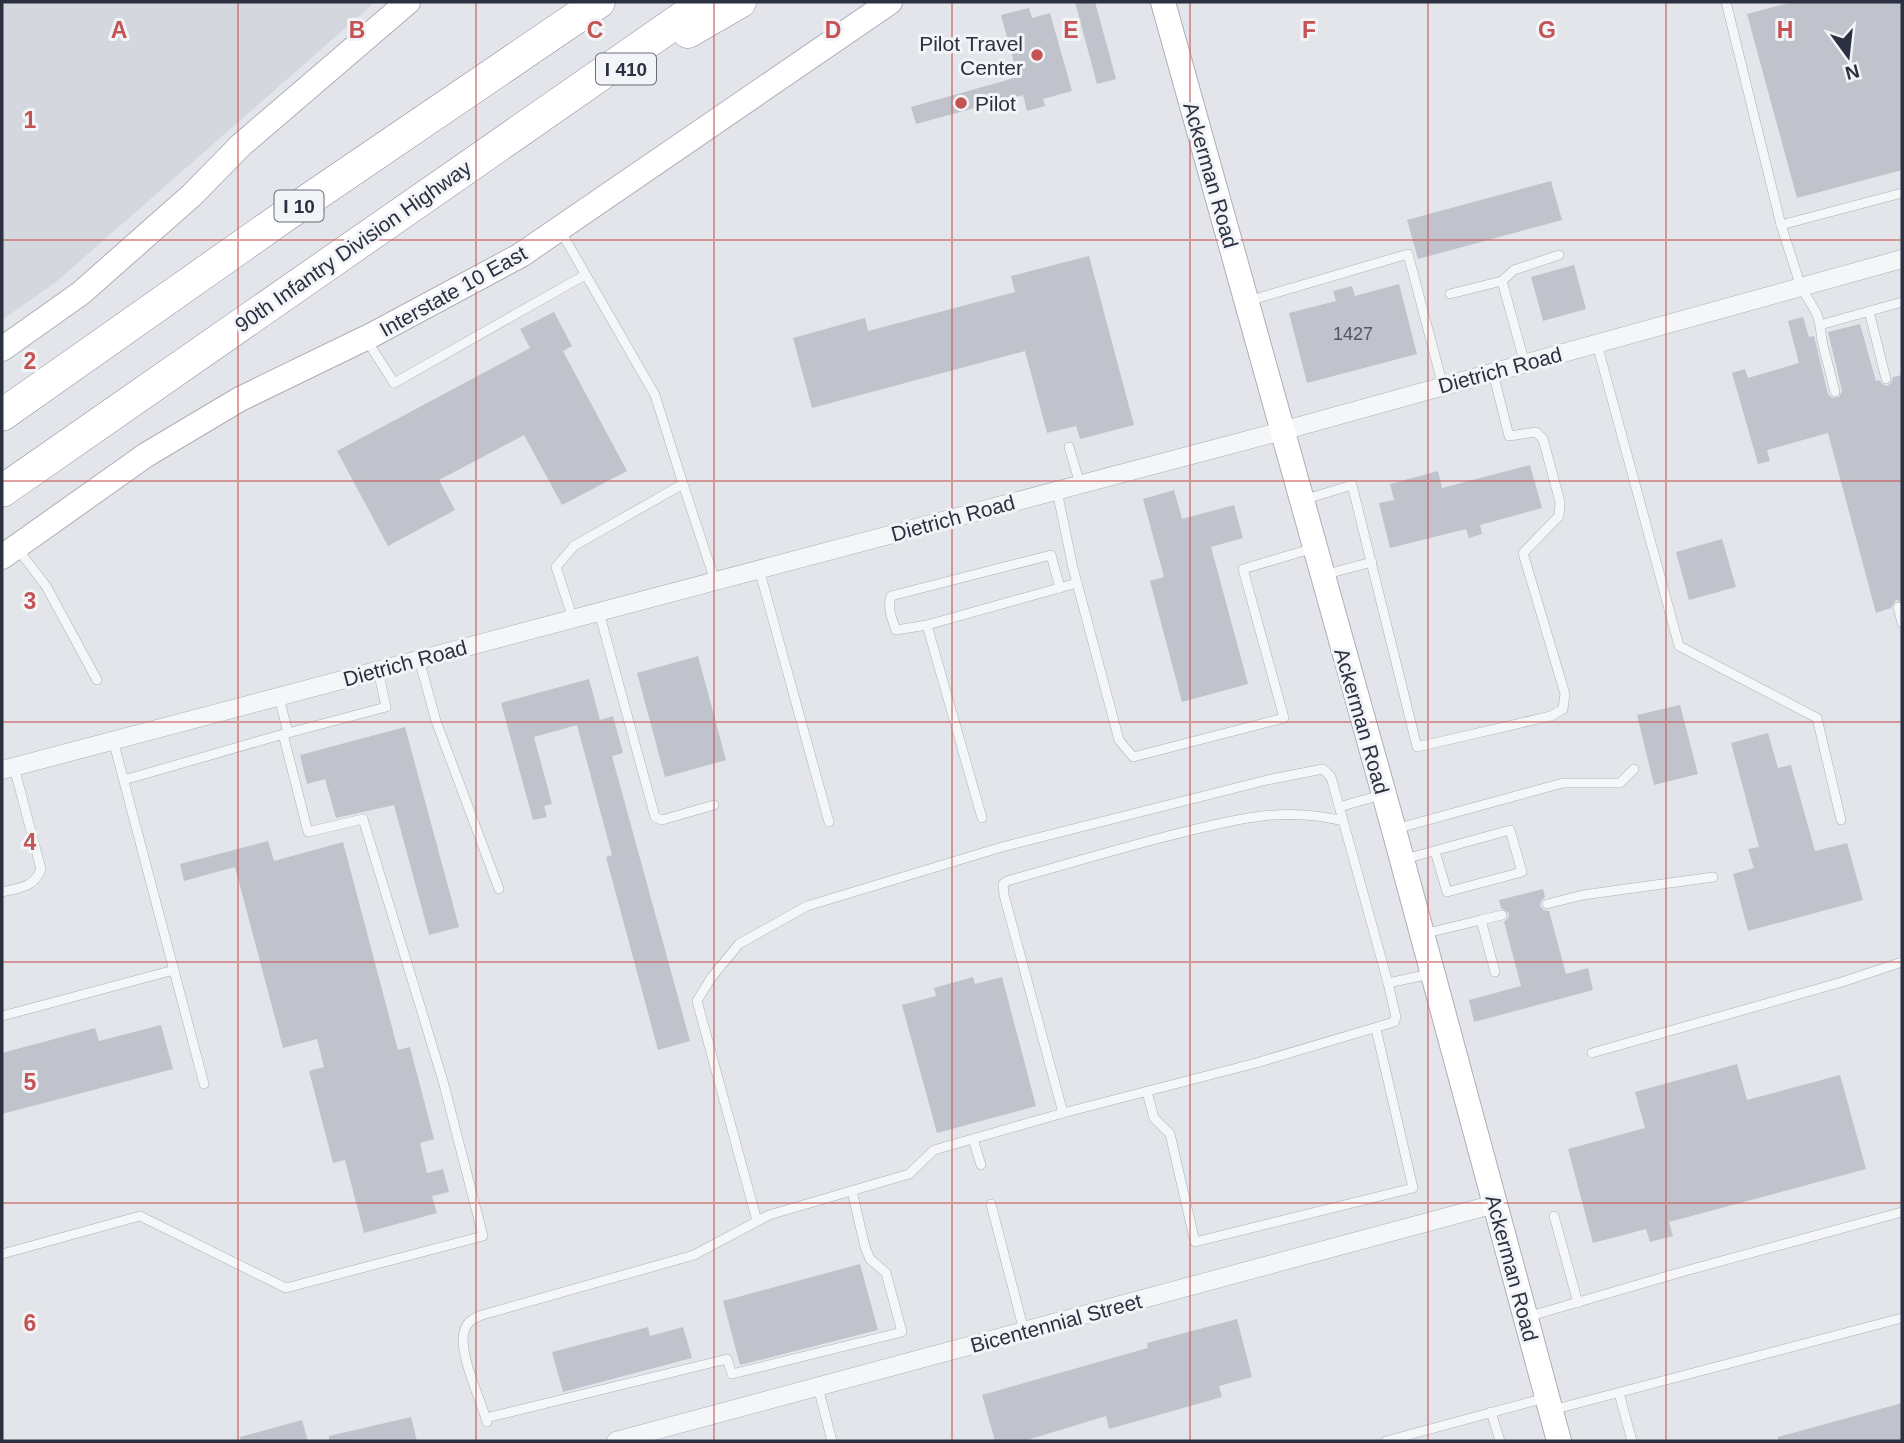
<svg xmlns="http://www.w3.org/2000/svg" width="1904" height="1443" font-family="Arial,sans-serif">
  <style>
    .built { fill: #d5d7df }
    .building { fill: #c0c3cc }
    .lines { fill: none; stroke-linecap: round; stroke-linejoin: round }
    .lane-casing { stroke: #acafb7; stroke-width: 10 }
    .street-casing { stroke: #acafb7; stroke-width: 19 }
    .secondary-casing { stroke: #acafb7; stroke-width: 26 }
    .highway-casing { stroke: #8b909f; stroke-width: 33 }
    .lane { stroke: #f5f6f8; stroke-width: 9 }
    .street { stroke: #f5f6f8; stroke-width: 18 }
    .secondary { stroke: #fff; stroke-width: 24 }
    .highway { stroke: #fff; stroke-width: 32 }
    .grid { fill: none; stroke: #c45354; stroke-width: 2; stroke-opacity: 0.55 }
    .poi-dot { fill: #c45354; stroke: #f2f4f7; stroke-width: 2.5 }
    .labels { text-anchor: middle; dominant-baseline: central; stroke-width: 6; stroke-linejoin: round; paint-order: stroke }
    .number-label { font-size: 18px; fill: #515664 }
    .shield { fill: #f2f4f7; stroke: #676c78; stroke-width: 2 }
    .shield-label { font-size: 19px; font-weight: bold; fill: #2c3141 }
    .poi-label { font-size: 21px; fill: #2c3141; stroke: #f2f4f7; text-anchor: end }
    .street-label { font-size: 21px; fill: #2c3141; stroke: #f2f4f7 }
    .grid-label { font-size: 23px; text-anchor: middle; font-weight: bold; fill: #c45354; stroke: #f2f4f7; stroke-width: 6; stroke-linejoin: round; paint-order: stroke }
  </style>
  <rect width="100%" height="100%" fill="#e3e5ea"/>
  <!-- built -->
  <polygon class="built" points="2,2 375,2 56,282 2,320"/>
  <!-- building -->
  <g class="building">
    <polygon points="1075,2 1095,2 1116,79 1097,84"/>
    <polygon points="1792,2 1902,2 1902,170 1797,198 1747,14"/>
    <polygon points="1029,8 1032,18 1050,13 1072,91 1043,99 1045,106 1027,111 1023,95 916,124 911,107 1018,77 1001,15"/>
    <polygon points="1551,181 1562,220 1418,259 1407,220"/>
    <polygon points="1089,256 1134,425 1080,439 1076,426 1047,433 1025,351 812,408 793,338 865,318 868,331 1015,292 1011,276"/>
    <polygon points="1574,265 1586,309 1543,321 1531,277"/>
    <polygon points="1399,284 1417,354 1307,383 1289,313 1336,301 1333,291 1352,286 1355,296"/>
    <polygon points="554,312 572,346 563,351 627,471 562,505 524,435 439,480 455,510 388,546 337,451 530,348 520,329"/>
    <polygon points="1803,317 1809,337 1814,336 1828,394 1832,398 1839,397 1842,391 1828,332 1860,324 1876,381 1879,380 1882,384 1887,386 1891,383 1893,377 1902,375 1902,602 1896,600 1891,608 1876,613 1828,433 1767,450 1770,461 1758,464 1732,373 1745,369 1748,378 1799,363 1788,321"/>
    <polygon points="1530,465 1542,508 1480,525 1482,534 1469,538 1466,529 1390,548 1379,503 1394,500 1390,484 1438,471 1442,488"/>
    <polygon points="1174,490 1182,519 1234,505 1243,538 1211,547 1248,684 1182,702 1150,581 1164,577 1143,499"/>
    <polygon points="1722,539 1736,587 1689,600 1676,552"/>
    <polygon points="698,656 726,760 665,777 637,673"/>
    <polygon points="589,679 600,720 613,716 623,753 612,756 690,1041 658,1050 606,857 612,855 577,725 534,737 552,804 544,806 547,817 533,820 501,703"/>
    <polygon points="1680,705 1698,774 1654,785 1637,715"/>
    <polygon points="405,727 459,927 429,935 394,805 336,818 325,779 307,784 300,755"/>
    <polygon points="1768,733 1778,768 1791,765 1815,851 1847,843 1863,900 1748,931 1733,874 1754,868 1748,849 1759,847 1731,743"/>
    <polygon points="268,841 274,861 343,842 398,1050 410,1047 434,1139 420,1143 427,1173 443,1169 449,1192 432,1196 437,1213 364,1233 345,1160 333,1163 309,1071 324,1067 317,1039 283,1048 235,867 184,881 180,864"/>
    <polygon points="1543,889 1545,897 1541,901 1540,906 1544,910 1549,911 1566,974 1588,968 1593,990 1474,1022 1469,1000 1521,986 1504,922 1508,918 1509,913 1501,908 1499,900"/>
    <polygon points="973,977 975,984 1002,977 1036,1106 937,1133 902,1005 936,996 934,988"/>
    <polygon points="161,1025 173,1069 2,1114 2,1053 95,1028 99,1041"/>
    <polygon points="1737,1064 1747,1100 1840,1075 1866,1169 1669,1222 1673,1236 1650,1242 1646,1229 1593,1243 1568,1149 1645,1128 1635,1092"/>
    <polygon points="860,1264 878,1330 740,1365 723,1301"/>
    <polygon points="1237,1319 1252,1377 1219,1386 1222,1397 1109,1429 1106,1416 1024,1441 995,1441 982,1395 1148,1348 1147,1343"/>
    <polygon points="648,1327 650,1336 683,1327 692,1358 563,1392 552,1352"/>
    <polygon points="1902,1403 1902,1441 1778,1441 1778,1437"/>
    <polygon points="411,1417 417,1441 329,1441 329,1436"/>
    <polygon points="302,1420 308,1441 241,1441 240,1437"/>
  </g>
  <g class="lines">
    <!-- lane casing -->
    <g class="lane-casing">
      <g id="lane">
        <polyline points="1726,2 1781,225 1801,287 1817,314 1820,325 1902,302"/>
        <polyline points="1781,225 1902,193"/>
        <polyline points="560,230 655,395 683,484"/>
        <polyline points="1502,281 1514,270 1559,255"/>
        <polyline points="1450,294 1502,281 1525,364"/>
        <polyline points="1248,301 1408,254 1443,386"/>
        <polyline points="1869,311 1886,379"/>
        <polyline points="1820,325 1822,341 1835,392"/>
        <polyline points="366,339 394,383 585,275"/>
        <polyline points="1597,344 1679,646 1817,718 1841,820"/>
        <polyline points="1069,447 1080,484"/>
        <polyline points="1057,491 1073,568 1119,740 1133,757 1284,718 1243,569 1314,548"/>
        <polyline points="1303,500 1352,485 1417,747 1551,716 1563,709 1565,694 1523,553 1559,516 1560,502 1543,439 1536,432 1509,436 1493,373"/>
        <polyline points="17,548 46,586 97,680"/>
        <polyline points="759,569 829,822"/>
        <polyline points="1323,575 1372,562"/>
        <polyline points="1898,607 1902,623"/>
        <polyline points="599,612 655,817 662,820 714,805"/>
        <polyline points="573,619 556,567 574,546 683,484 715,581"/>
        <path d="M927,625l-31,5c-4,-11 -9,-22 -5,-34l160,-41 9,33"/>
        <polyline points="419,659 436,721 499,889"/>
        <polyline points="279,697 288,733 386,707 378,670"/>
        <polyline points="113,740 204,1084"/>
        <polyline points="124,780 287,733"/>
        <polyline points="1339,807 1381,795"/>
        <polyline points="982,818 927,625 1077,583"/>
        <polyline points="1395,829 1563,783 1620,783 1634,769"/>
        <polyline points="1405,859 1510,830 1522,872 1447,892 1435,851"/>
        <path d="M2,892c17,-4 33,-5 39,-23l-27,-102"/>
        <polyline points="1547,904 1583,895 1713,877"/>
        <polyline points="1481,920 1502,915"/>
        <polyline points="1423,934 1481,920 1495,972"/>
        <polyline points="1388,983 1430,974"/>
        <polyline points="2,1016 174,970"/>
        <polyline points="1592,1053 1842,982 1902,962"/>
        <polyline points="1147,1092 1154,1118 1170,1134 1195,1242 1413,1188 1376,1029"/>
        <polyline points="973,1139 981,1165"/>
        <polyline points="991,1204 1024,1331"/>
        <polyline points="1554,1216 1578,1303"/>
        <path d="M757,1221l-60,-220 14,-23 28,-34 68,-38 195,-59 265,-67 56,-11 8,8 57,206 8,34 -2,5 -138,41 -193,50 -59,-218 -1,-11 4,-3c53,-15 107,-31 161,-45 61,-15 113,-31 175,-15"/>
        <polyline points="2,1254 140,1216 286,1288 483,1236 443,1081 363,819 308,832 283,734"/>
        <polyline points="1527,1317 1685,1271 1902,1212"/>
        <polyline points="818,1387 832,1441"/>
        <polyline points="1619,1393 1632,1441"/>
        <polyline points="1552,1410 1902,1318"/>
        <polyline points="1491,1412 1500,1441"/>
        <polyline points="486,1418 727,1359 732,1374 902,1332 886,1273 870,1259 865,1247 852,1191"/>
        <path d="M487,1422c-6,-22 -31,-73 -22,-93 3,-8 9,-11 17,-14l212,-60 75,-40 140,-41 25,-24 129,-37"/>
        <polyline points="1386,1441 1545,1398"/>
      </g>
    </g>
    <!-- street casing -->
    <g class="street-casing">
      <g id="street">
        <polyline points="2,770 1282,431 1902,259"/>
        <polyline points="616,1441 1495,1204"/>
      </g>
    </g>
    <!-- secondary casing -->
    <g class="secondary-casing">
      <g id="secondary">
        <polyline points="1163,2 1394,830 1559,1441"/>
        <polyline points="2,349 81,293 192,195 241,145 408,2"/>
        <polyline points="2,557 146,455 240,399 374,334 521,255 890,2"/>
      </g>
    </g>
    <!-- highway casing -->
    <g class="highway-casing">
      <g id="highway">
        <polyline points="688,32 740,2"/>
        <polyline points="2,415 286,215 599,2"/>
        <polyline points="2,491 705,2"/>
      </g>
    </g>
    <!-- lane -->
    <use href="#lane" class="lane"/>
    <!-- street -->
    <use href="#street" class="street"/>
    <!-- secondary -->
    <use href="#secondary" class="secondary"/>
    <!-- highway -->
    <use href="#highway" class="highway"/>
  </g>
  <!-- grid -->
  <path class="grid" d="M238,2v1439M476,2v1439M714,2v1439M952,2v1439M1190,2v1439M1428,2v1439M1666,2v1439M2,240h1900M2,481h1900M2,722h1900M2,962h1900M2,1203h1900"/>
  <!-- markers -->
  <g class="poi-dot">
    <circle cx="1037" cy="55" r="7"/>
    <circle cx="961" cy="103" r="7"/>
  </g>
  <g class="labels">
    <!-- number labels -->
    <g class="number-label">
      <text x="1353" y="334">1427</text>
    </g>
    <!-- shield labels -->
    <g class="shield">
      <rect x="596" y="53.5" width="60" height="31" rx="5"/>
      <rect x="274.5" y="190.5" width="49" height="31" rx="5"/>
    </g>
    <g class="shield-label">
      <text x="626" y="69">I 410</text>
      <text x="299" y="206">I 10</text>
    </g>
    <!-- poi labels -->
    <g class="poi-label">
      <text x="1023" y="43">Pilot Travel<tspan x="1023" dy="24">Center</tspan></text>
      <text x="975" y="103" text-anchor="start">Pilot</text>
    </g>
    <!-- street labels -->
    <g class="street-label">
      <text transform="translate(1211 175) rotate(74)">Ackerman Road</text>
      <text transform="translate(353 246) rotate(-35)">90th Infantry Division Highway</text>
      <text transform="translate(453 291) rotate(-29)">Interstate 10 East</text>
      <text transform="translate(1500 370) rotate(-15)">Dietrich Road</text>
      <text transform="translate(953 518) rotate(-15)">Dietrich Road</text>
      <text transform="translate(405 663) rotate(-15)">Dietrich Road</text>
      <text transform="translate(1362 721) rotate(74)">Ackerman Road</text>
      <text transform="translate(1512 1268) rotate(75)">Ackerman Road</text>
      <text transform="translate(1056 1323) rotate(-15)">Bicentennial Street</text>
    </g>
  </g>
  <g class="grid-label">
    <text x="119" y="38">A</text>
    <text x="357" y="38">B</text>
    <text x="595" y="38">C</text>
    <text x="833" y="38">D</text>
    <text x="1071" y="38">E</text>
    <text x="1309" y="38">F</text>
    <text x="1547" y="38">G</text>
    <text x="1785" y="38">H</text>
    <text x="30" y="128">1</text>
    <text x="30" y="369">2</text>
    <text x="30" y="609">3</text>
    <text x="30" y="850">4</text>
    <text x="30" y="1090">5</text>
    <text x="30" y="1331">6</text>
  </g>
  <!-- border -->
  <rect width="1904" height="1443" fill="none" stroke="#2c3141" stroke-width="7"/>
  <!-- north arrow -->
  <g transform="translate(1848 56) rotate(165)" stroke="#f2f4f7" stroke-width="5" paint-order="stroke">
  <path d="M0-5L12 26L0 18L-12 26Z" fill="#2c3141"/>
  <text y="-10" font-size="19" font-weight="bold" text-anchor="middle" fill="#2c3141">N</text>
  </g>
</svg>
